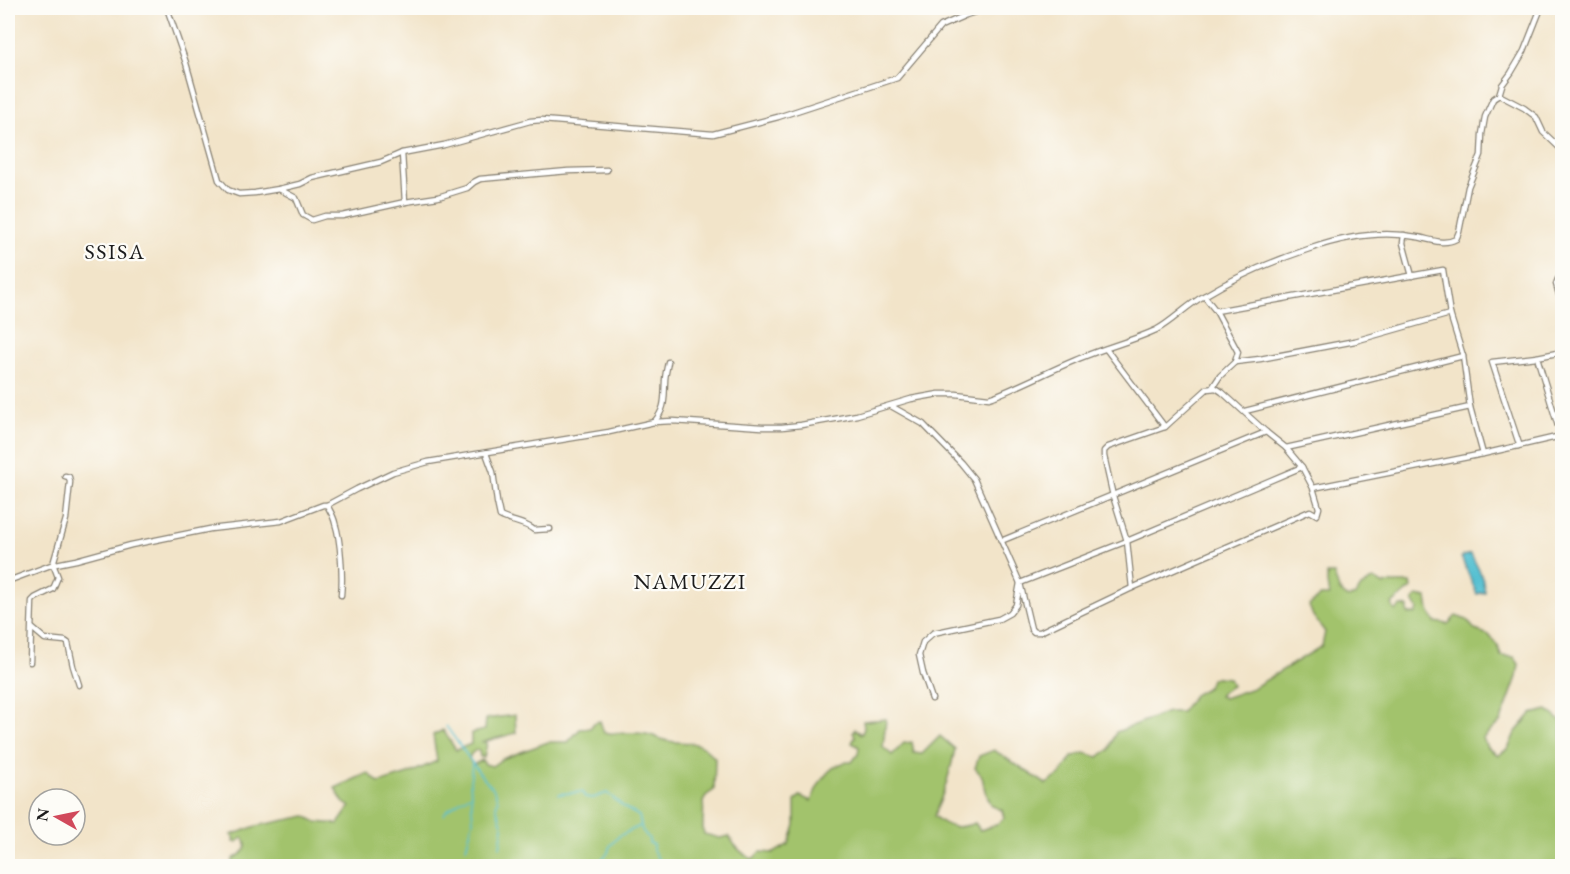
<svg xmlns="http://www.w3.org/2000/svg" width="1570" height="874" font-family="'EB Garamond',serif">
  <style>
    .green { fill: #a2c36c; stroke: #5f7044; stroke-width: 1.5 }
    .water { fill: #55c0d1; stroke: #386e76; stroke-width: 1.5 }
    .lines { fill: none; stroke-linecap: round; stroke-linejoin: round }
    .stream { stroke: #55c0d1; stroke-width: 1.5 }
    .street-casing { stroke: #878072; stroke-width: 7 }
    .street { stroke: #fff; stroke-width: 4.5 }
    .labels { text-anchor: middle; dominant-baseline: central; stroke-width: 4.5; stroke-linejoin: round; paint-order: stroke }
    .quarter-label { font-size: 22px; letter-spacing: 1.5px; fill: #1c1c1c; stroke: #fdfcf7 }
  </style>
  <rect width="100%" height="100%" fill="#fdfcf7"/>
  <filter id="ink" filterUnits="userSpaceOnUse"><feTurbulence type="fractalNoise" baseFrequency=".0167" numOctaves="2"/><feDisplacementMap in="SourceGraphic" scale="12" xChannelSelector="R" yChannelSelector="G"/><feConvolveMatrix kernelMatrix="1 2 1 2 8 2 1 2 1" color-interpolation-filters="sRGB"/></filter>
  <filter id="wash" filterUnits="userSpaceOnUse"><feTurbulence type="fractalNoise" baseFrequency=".008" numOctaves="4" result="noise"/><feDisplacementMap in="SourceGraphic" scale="24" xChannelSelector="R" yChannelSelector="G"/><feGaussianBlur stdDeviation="1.35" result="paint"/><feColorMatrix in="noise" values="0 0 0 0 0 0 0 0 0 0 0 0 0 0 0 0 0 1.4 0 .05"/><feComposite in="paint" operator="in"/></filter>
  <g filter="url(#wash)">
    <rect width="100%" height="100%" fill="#f2e4c9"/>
    <!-- green -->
    <path class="green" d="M1327,574h7l5,16 9,8 8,-3 5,-8 13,-8 10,6 9,-2h18l1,5 -20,16 3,7 6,-5 7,1v7h8l2,-5 -5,-9 4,-4 10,2 2,13 6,11 13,2 8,-8 11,4 8,10 14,5 9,11 3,10 13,1 5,7 -2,13 -16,44 -18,17 4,10 11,7 10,-6 7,-16 16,-19 17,-4 14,12v144h-1332l2,-1 1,-6c9,-5 18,-11 10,-22l-6,5h-3l1,-4 -4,-3 25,-9 50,-10 10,6 22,2 12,-17 -7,-5 -8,-14 33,-15 11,10 29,-9 29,-13 -4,-26 10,-5 13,20 15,-6v-11l14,-3 1,-11 29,-4 1,18 -33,9 4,1 -3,14h-4l-1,-6 -3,-1 -5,4 -2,5 4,6 9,-5 3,4 7,2 10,-7 46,-17h20l12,-13 10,-1 4,-5 6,-2 4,12c14,1 28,-1 42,1 8,1 15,6 22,7 25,4 28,-3 47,17l-1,32 -7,5 -4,7c2,12 -2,22 1,32l16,4 9,-2c6,11 12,17 23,23l9,-7 13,1 15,-9 6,-19v-24l5,-5 11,5c7,-18 19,-40 41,-39l6,-8 1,-7 -7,-4 3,-7 -2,-4 2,-3 7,5 2,-6 -1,-7 23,-2 -3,28 9,8 12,-12 8,-1 2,11 8,1 18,-18 15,13c-5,25 -11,44 -21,67 14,13 24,13 41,7l5,7 16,-5 8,-7 -2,-8 -10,-4 -7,-15 -3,-15 -7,-8 4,-12 15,-6 52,34 15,-10 11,-17 13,-4 13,4 11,-7 7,-18 52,-20h13l13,-17 14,-8 3,-8 7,-2 11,1 3,8 -9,5 -4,5 5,2 29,-10 69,-42 3,-14 -12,-16 -4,-10 11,-10h9l-2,-13z"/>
    <!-- water -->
    <polygon class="water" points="1471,554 1482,576 1485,592 1477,594 1461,557"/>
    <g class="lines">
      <!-- stream -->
      <g class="stream">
        <polyline points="446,726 483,778 493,788 498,801 496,806 503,827 500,847"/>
        <polyline points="559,794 582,792 585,797 593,798 607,793 625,808 639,816 642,830 649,839 649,843 653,844 653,850 662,866"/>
        <polyline points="444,815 446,811 469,795"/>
        <polyline points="466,848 473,821 470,781 471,775 472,762"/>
        <polyline points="598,866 601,860 608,853 610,846 619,836 640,826"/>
      </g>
    </g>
  </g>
  <g filter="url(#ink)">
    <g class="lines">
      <!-- street casing -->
      <g class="street-casing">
        <g id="street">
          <polyline points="167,8 186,63 219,180 228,190 239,194 255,193 279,189 300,184 312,178 381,162 402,153 444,145 530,121 542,120 713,134 778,117 897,78 941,26 966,15 987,8"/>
          <polyline points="1499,95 1524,108 1536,117 1543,132 1562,150"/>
          <polyline points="402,153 405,202"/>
          <polyline points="279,189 296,198 303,215 312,220 325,216 342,216 405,202 438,197 467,188 474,182 480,179 568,171 607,170"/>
          <polyline points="1404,235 1403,243 1412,276"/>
          <polyline points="1562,277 1558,279 1556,284 1562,305"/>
          <polyline points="1204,296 1216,311 1238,352 1235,362 1220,376 1212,388"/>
          <polyline points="1216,311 1443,270 1450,314 1463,356 1470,407 1483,454 1313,488 1302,467 1127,541 1020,583 1031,629 1034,632 1040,632 1132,588 1310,511 1317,515 1319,508 1313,488"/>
          <polyline points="1106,349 1165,427"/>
          <polyline points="1235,362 1260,359 1355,341 1450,314"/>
          <polyline points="891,406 923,424 961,463 974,479 1020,583 1016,605 1010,613 999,619 933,633 923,642 919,655 923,673 932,699"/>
          <polyline points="1245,411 1463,356"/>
          <path d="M654,422c12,-14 10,-23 11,-41 0,-6 2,-13 3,-19"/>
          <polyline points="1518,446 1561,436 1537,357"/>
          <polyline points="1286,448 1470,407"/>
          <path d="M486,453l7,19 4,30 3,14c11,6 24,6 34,14l16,-1"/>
          <polyline points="1483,454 1518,446 1519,444 1492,362 1537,357 1562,352"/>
          <path d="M327,505c3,6 7,12 8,18 6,18 8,54 6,72"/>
          <polyline points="1001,541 1266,432"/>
          <path d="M8,581l43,-16 25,-5 55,-15 79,-16 71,-8 42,-16h4l30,-16 36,-17 35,-10 181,-30 45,-10 19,-1 89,6h20l19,-2 56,-10 54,-16 28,-5h17l33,4 6,-2c30,-12 58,-27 88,-39 24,-10 49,-16 73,-27 17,-9 31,-25 48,-34 33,-20 69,-35 105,-47 34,-12 72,-19 108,-12 13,2 26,9 39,2l3,-7 9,-45 13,-32 1,-21 3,-17 8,-18 6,-4 3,-10 9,-12 13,-22 17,-43"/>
          <polyline points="1132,588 1127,541 1113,496 1104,456 1104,451 1108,447 1165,427 1207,389 1216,388 1222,392 1266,432 1286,448 1302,467"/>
          <polyline points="32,628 45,639 65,641 68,643 73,666 79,685"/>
          <polyline points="30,662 32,601 35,598 53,589 58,577 53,564 66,519 70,482 69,477 65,476"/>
        </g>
      </g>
      <!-- street -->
      <use href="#street" class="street"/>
    </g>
  </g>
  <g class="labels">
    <!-- quarter labels -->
    <g class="quarter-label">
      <text x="115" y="251">SSISA</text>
      <text x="690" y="581">NAMUZZI</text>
    </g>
  </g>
  <!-- margin -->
  <rect width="1570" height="874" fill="none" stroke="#fdfcf7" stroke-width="30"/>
  <!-- north arrow -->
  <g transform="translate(57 817) rotate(279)"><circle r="28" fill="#fdfcf7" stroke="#a3a29f" stroke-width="1.5"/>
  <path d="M0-4.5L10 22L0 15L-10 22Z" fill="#d1495b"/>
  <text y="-9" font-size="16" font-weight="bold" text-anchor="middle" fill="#1c1c1c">N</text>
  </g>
</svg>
